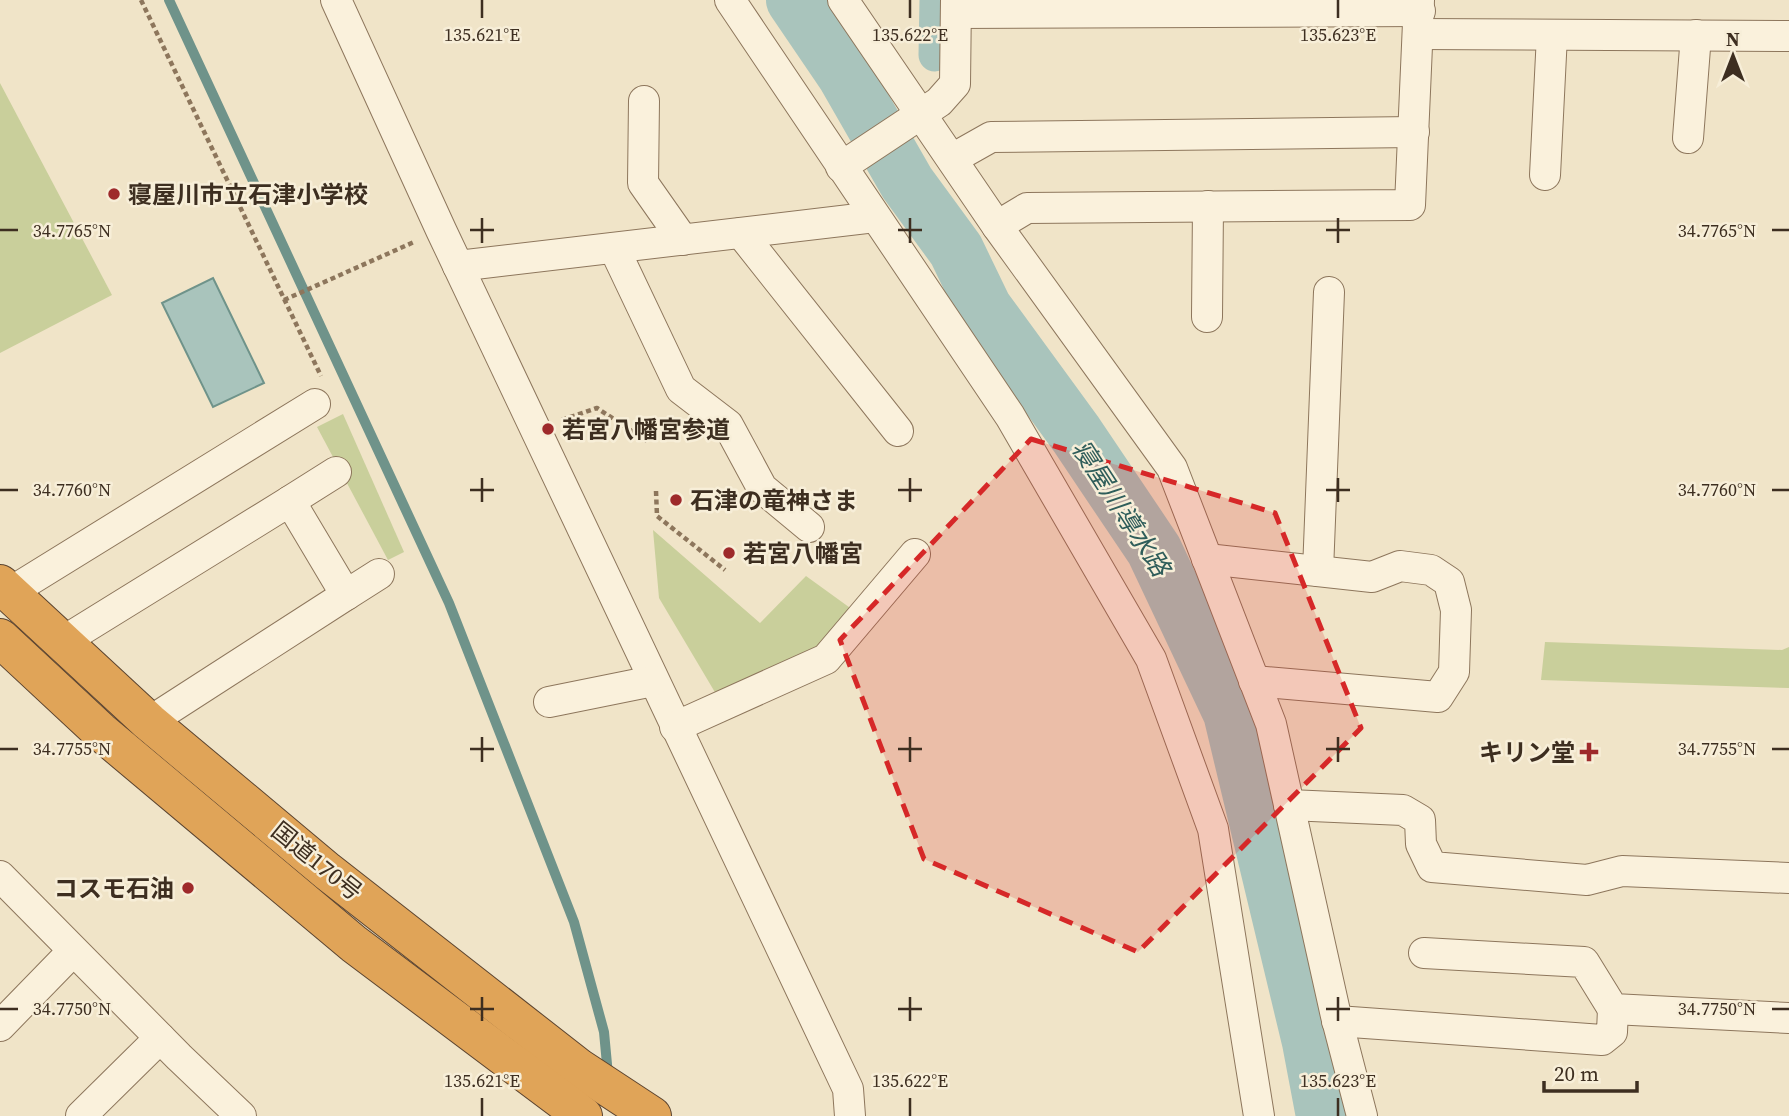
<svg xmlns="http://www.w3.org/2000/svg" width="1789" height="1116" font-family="'Source Serif 4','Noto Sans JP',serif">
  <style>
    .green { fill: #c9cf9b }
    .water { fill: #a9c4bc; stroke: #6f938a; stroke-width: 2 }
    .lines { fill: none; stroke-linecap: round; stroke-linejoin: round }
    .stream { stroke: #6f938a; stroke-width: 10 }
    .canal { stroke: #a9c4bc; stroke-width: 33 }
    .river { stroke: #a9c4bc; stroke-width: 56 }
    .minor-casing { stroke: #8d765c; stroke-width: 32 }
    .highway-casing { stroke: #5b4430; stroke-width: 40 }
    .path { stroke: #8d765c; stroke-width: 4.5; stroke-dasharray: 5 3.5; stroke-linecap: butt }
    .minor { stroke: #faf1dc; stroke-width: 30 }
    .highway { stroke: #e0a458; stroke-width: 38 }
    .marked { fill: #d62828; fill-opacity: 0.2; stroke: #d62828; stroke-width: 5; stroke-dasharray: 14 9; stroke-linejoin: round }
    .ticks { fill: none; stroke: #3d2e20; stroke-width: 2.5 }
    .poi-dot { fill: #9e2a2b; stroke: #f7eed8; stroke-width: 2.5 }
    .labels { text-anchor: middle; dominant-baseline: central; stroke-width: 5; stroke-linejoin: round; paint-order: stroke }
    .poi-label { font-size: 24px; font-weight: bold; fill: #3d2e20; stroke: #f7eed8; text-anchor: start }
    .street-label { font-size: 24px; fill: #3d2e20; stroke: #f7eed8 }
    .water-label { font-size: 26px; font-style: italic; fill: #2f5d5a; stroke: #f7eed8 }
    .ticks-label { font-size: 18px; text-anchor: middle; fill: #3d2e20; stroke: #f7eed8; stroke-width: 5; stroke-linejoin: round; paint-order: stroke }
  </style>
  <rect width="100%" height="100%" fill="#f0e4c8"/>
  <!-- green -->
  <g class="green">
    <polygon points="0,83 112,295 0,353"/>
    <polygon points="343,414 404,552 388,560 317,427"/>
    <polygon points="653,530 760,623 806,576 853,610 822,653 716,694 659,598"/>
    <polygon points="1545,642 1782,650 1789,647 1789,688 1541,680"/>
  </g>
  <!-- water -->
  <polygon class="water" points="213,278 264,383 213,407 162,303"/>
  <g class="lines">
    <!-- stream -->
    <polyline class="stream" points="169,0 449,603 574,922 604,1032 608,1075"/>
    <!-- canal -->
    <polyline class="canal" points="935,55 936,0"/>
    <!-- river -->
    <polyline class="river" points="794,0 845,75 907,183 956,250 984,308 1076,434 1154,550 1231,713 1310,1042 1324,1116"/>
    <!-- minor casing -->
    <g class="minor-casing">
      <g id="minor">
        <polyline points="336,0 441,230 848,1089 850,1116"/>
        <polyline points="730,0 1010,416 1151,659 1213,829 1259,1116"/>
        <polyline points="843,0 997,226 1172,468 1271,724 1336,1016 1362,1116"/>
        <polyline points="956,13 1420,11"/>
        <polyline points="1418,34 1789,36"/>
        <polyline points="644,101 643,183 683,240"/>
        <polyline points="1688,138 1696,35"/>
        <polyline points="952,159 991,137 1414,132"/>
        <polyline points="841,167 939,102 955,84 956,0"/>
        <polyline points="1545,175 1552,35"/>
        <polyline points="997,226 1027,208 1410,205 1419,0"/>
        <polyline points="741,233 898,431"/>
        <polyline points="614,248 681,389 728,425 762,488 809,527"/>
        <polyline points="458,266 875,217"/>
        <polyline points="1207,317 1208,206"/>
        <polyline points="290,501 336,472"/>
        <polyline points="1207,559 1372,577 1400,566 1431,570 1449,582 1456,610 1454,672 1438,697 1254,681"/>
        <polyline points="1318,571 1329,292"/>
        <polyline points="9,593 315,404"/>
        <polyline points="346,595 379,574"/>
        <polyline points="62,642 290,501 346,595 149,722"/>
        <polyline points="549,702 653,681"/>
        <polyline points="675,727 826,659 915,554"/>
        <polyline points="1289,805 1403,810 1420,820 1421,844 1432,867 1587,880 1622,871 1789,878"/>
        <polyline points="0,876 179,1057 241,1116"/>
        <polyline points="1424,953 1584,962 1613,1009 1789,1018"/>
        <polyline points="1337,1021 1602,1040 1612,1032 1613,1009"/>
        <polyline points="0,1026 73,951"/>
        <polyline points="81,1116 160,1038"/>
      </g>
    </g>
    <!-- highway casing -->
    <g class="highway-casing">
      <g id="highway">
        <polyline points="0,584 149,722 327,871 579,1068 652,1116"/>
        <polyline points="0,638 100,731 354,944 583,1116"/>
      </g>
    </g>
    <!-- path -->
    <g class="path">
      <polyline points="141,0 321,376"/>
      <polyline points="284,300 414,242"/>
      <polyline points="562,420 597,408 647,441"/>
      <polyline points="656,491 657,516 725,570"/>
    </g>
    <!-- minor -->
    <use href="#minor" class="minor"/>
    <!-- highway -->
    <use href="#highway" class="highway"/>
  </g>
  <!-- marked area -->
  <path class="marked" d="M1031,439l244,74 86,215 -223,224 -214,-93 -84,-219z"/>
  <!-- ticks -->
  <path class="ticks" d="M482,0v18M910,0v18M1338,0v18M482,218v25M910,218v25M1338,218v25M0,230h18M470,230h24M898,230h24M1326,230h24M1772,230h17M482,478v24M910,478v24M1338,478v24M0,490h18M470,490h24M898,490h24M1326,490h24M1772,490h17M482,737v25M910,737v25M1338,737v25M0,749h18M470,749h24M898,749h24M1326,749h24M1772,749h17M482,997v24M910,997v24M1338,997v24M0,1009h18M470,1009h24M898,1009h24M1326,1009h24M1772,1009h17M482,1098v18M910,1098v18M1338,1098v18"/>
  <!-- markers -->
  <g class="poi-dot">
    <circle cx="114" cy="194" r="7"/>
    <circle cx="548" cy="429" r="7"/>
    <circle cx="676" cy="500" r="7"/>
    <circle cx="729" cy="553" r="7"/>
    <path d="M1585.5 741.5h7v7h7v7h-7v7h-7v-7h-7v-7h7z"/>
    <circle cx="188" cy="888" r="7"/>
  </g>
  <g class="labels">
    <!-- poi labels -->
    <g class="poi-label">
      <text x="128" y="194">寝屋川市立石津小学校</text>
      <text x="562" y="429">若宮八幡宮参道</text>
      <text x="690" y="500">石津の竜神さま</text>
      <text x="743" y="553">若宮八幡宮</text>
      <text x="1575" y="752" text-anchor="end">キリン堂</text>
      <text x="174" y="888" text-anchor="end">コスモ石油</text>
    </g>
    <!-- street labels -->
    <g class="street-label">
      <text transform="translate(317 861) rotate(39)">国道170号</text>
    </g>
    <!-- water labels -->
    <g class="water-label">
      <text transform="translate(1121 508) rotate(57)">寝屋川導水路</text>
    </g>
  </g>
  <g class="ticks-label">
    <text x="482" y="41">135.621°E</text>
    <text x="910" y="41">135.622°E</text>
    <text x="1338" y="41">135.623°E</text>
    <text x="72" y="237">34.7765°N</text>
    <text x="1717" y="237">34.7765°N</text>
    <text x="72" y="496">34.7760°N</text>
    <text x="1717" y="496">34.7760°N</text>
    <text x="72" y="755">34.7755°N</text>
    <text x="1717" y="755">34.7755°N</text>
    <text x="72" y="1015">34.7750°N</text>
    <text x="1717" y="1015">34.7750°N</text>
    <text x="482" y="1087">135.621°E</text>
    <text x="910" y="1087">135.622°E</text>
    <text x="1338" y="1087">135.623°E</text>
  </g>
  <!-- north arrow -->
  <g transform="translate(1733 56)" stroke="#f7eed8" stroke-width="5" paint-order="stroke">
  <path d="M0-5L12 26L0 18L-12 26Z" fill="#3d2e20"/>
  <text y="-10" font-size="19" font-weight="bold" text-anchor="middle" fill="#3d2e20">N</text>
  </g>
  <!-- scale -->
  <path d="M1544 1081v10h93v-10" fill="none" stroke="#3d2e20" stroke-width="3.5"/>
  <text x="1554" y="1081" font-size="21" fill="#3d2e20" stroke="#f7eed8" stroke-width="5" paint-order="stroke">20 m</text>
</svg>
